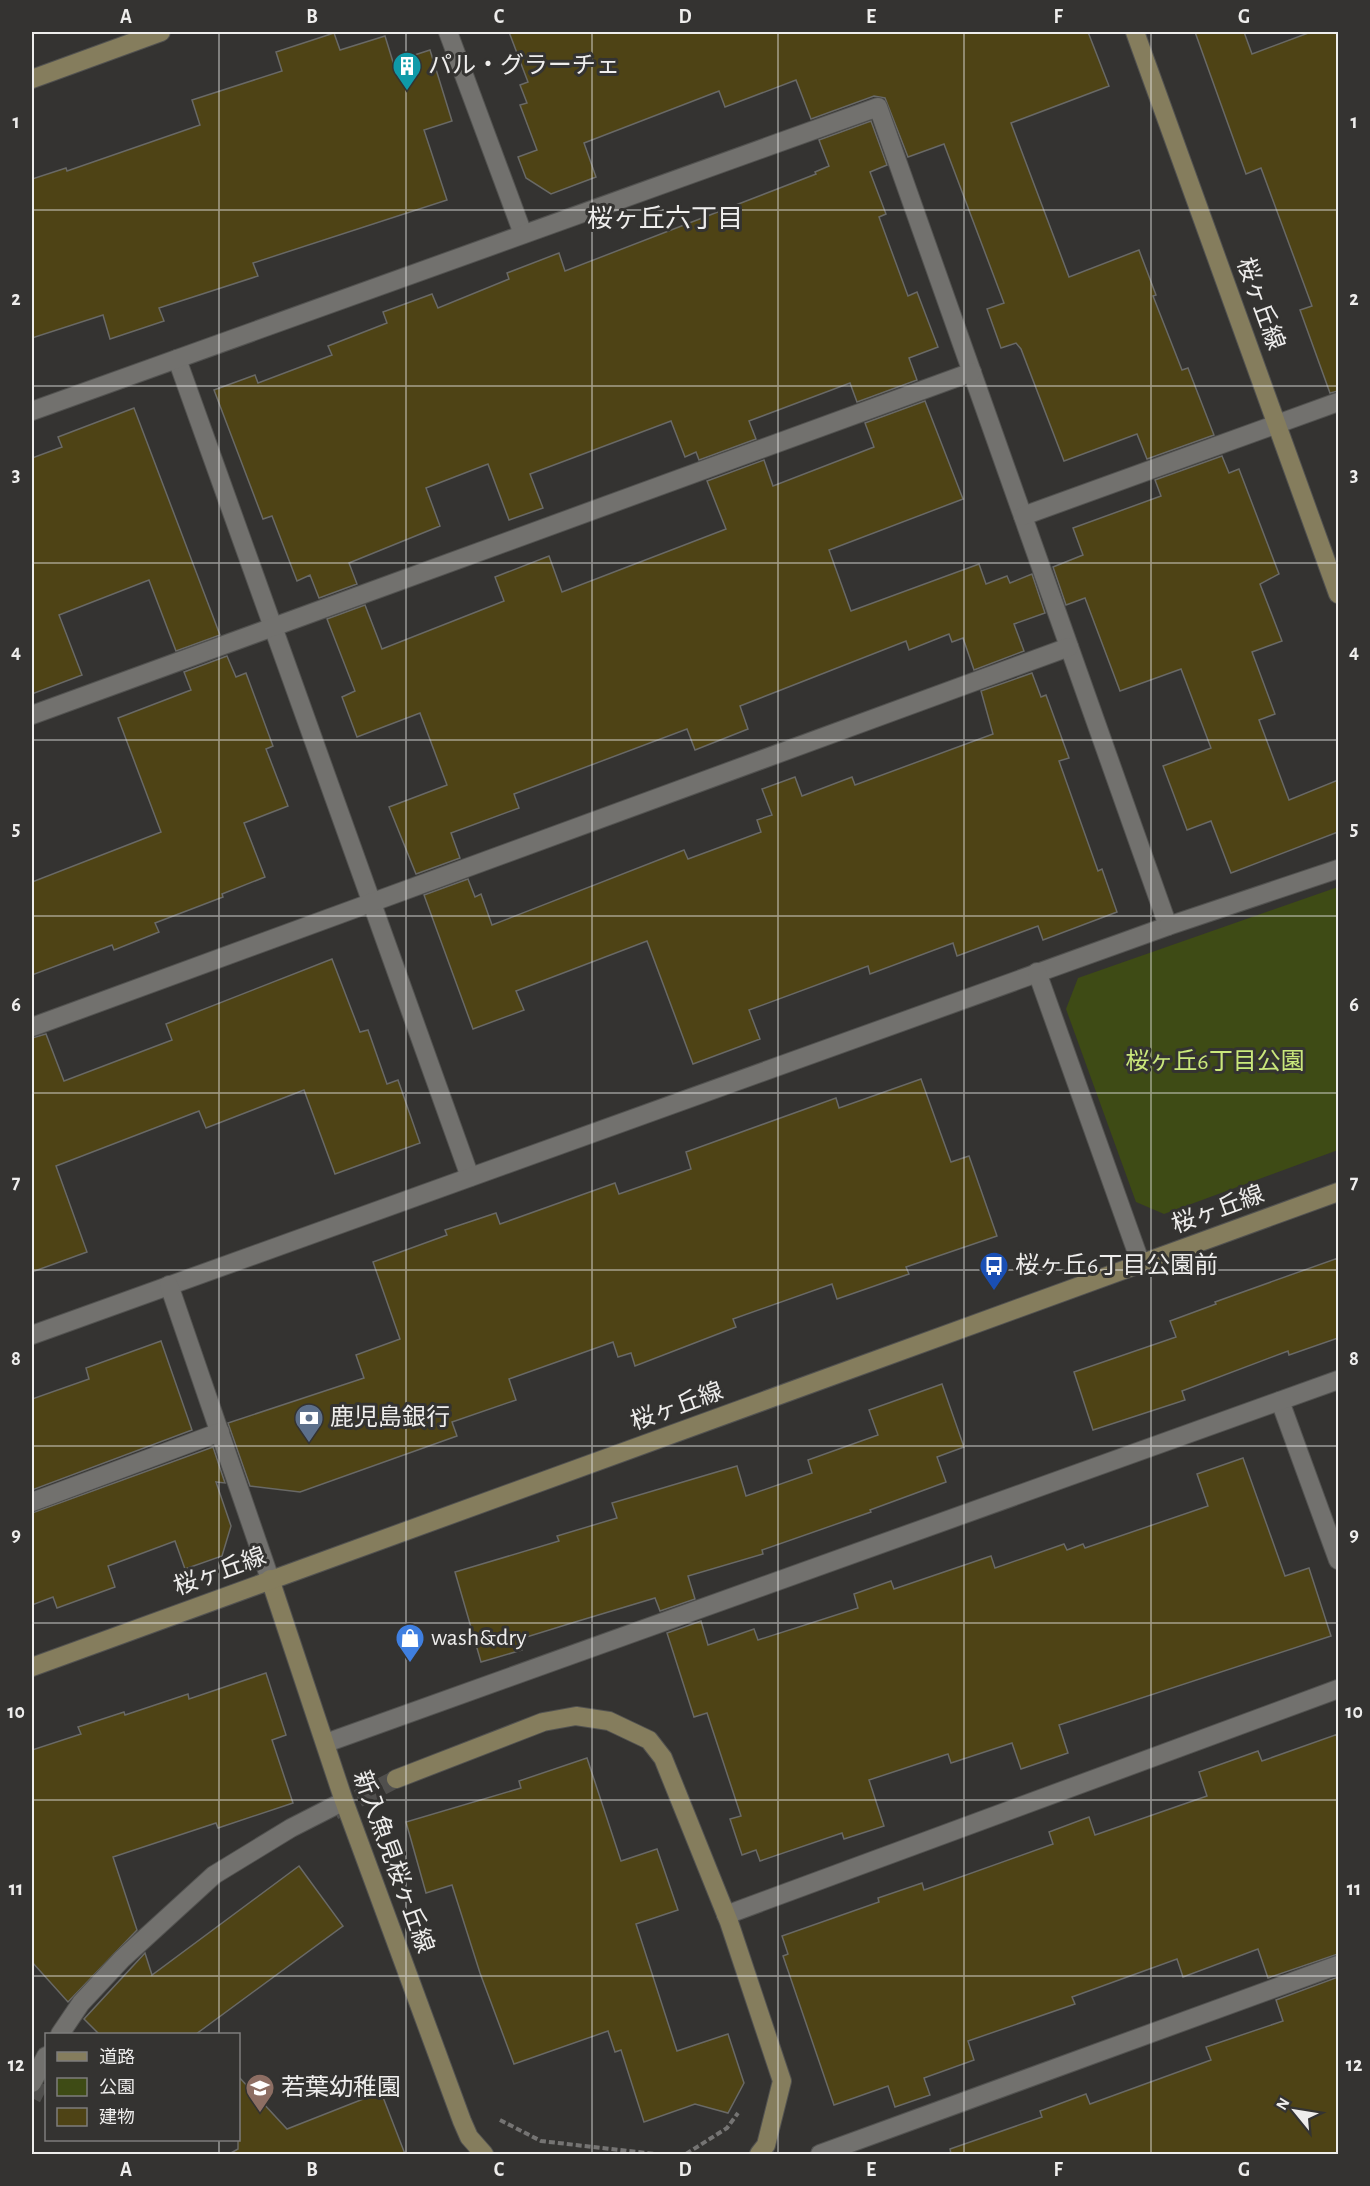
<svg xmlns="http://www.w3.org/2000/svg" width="1370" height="2186" font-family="'Alegreya Sans','Noto Sans JP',sans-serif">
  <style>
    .green { fill: #3e4b15 }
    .building { fill: #4e4315; stroke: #696966; stroke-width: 1.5 }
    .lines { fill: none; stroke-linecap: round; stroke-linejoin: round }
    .secondary-tunnel { stroke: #504f4d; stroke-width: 18; stroke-dasharray: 18 9; stroke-linecap: butt }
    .street-casing { stroke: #525250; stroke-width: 20 }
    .secondary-casing { stroke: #525250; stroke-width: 20 }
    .path { stroke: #757473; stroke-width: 4; stroke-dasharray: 6 3; stroke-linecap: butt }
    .street { stroke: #72716e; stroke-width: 18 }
    .secondary { stroke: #857d5d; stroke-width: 18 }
    .grid { fill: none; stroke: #eeedec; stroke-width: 1.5; stroke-opacity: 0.55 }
    .labels { text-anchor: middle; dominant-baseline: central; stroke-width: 6; stroke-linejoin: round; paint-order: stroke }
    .poi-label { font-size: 24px; fill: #eeedec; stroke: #343331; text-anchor: start }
    .street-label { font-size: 24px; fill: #eeedec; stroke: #343331 }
    .park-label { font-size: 24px; fill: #cae87b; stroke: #343331 }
    .neighbourhood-label { font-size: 26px; fill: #eeedec; stroke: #343331 }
    .neatline { fill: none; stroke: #eeedec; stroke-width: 2 }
    .grid-label { font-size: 20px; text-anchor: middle; font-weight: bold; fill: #eeedec }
  </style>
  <rect width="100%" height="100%" fill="#343331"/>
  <!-- green -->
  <polygon class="green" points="1338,887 1338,1150 1164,1214 1136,1202 1066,1009 1078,978"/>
  <!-- building -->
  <g class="building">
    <polygon points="509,32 1088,32 1109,86 1011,123 1069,277 1139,250 1156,295 1153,296 1182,370 1188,368 1214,435 1147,459 1137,434 1064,461 1021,349 1016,343 1001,348 987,309 1004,303 944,144 908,157 885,98 874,96 811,119 796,80 725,107 719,91 584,143 596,177 551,194 526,178 518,157 537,150 520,105 527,103 520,85 528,82"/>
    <polygon points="1195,32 1244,32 1252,54 1311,32 1338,32 1338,391 1330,393 1300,310 1312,306 1261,168 1246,174"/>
    <polygon points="334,33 340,50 385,36 393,62 430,50 452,121 424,130 447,200 253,263 258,276 159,308 164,321 110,339 103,315 32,338 32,179 66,168 67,171 200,125 192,100 282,71 276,52"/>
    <polygon points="871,121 887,165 870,172 886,214 879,217 908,296 917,292 938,347 909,358 917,380 857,402 850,383 749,421 756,439 699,460 696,452 685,457 671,421 530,474 543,508 509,520 488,464 426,488 440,526 349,563 357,584 319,598 310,575 297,581 272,516 263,519 214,390 255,375 258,383 332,355 328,346 387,323 383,312 432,294 438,308 509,279 507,273 559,253 565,271 816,174 815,172 829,166 819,140"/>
    <polygon points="925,401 963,499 829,550 851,611 979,564 986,584 1007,576 1010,583 1032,574 1045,613 1014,624 1024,651 974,670 963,638 952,642 949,634 909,650 906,641 740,706 748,729 695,750 687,729 514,794 519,808 451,833 460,858 416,874 389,807 447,785 420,713 357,737 342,697 355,691 327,619 365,605 382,649 504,601 495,577 549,556 562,592 726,529 707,481 764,460 773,486 874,447 865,423"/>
    <polygon points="134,408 220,635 176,651 149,580 59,615 82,675 32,694 32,458 62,447 58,437"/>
    <polygon points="1222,456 1229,473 1239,469 1279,574 1260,584 1282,641 1252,652 1275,714 1259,720 1289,800 1338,780 1338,832 1231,873 1211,821 1187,830 1163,766 1211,748 1181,669 1120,691 1085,598 1066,605 1053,567 1083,555 1073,528 1161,496 1155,480"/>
    <polygon points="227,656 236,677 246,673 273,746 266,749 288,806 244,823 265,877 222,894 223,897 155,923 159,932 114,950 112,945 32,975 32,882 161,832 118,718 191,690 184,672"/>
    <polygon points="1032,673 1041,697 1046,695 1069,758 1059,761 1098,871 1102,869 1117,912 1043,940 1038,926 957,956 953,943 870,974 868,966 749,1010 760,1039 693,1064 647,941 516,991 524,1010 473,1029 424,895 468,879 475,897 481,894 492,925 684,850 688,859 761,832 757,820 772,815 762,789 795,777 802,796 852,777 855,785 993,734 981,691"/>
    <polygon points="332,959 360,1032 368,1030 387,1084 398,1080 420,1143 335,1174 304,1090 206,1128 199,1111 56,1166 87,1252 32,1272 32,1038 46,1034 64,1081 172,1040 166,1024"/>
    <polygon points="921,1079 951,1162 969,1156 997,1236 906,1267 909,1274 837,1299 832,1284 733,1319 736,1327 635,1366 631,1353 618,1357 613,1342 509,1379 516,1400 452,1422 457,1436 300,1492 250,1486 228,1423 364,1378 356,1355 400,1339 373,1262 447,1235 445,1230 496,1213 500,1224 615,1183 619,1194 691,1169 686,1152 836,1098 839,1108"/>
    <polygon points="1338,1258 1338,1338 1289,1355 1288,1351 1182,1391 1185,1400 1093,1430 1074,1372 1176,1337 1170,1321 1216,1304 1215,1302"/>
    <polygon points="161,1341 192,1430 32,1490 32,1399 89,1379 86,1368"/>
    <polygon points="942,1384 964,1447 937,1457 946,1482 870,1510 871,1512 762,1550 763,1554 688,1576 695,1599 660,1611 655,1598 575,1622 520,1639 522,1650 481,1662 455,1572 559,1541 557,1536 617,1518 612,1503 737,1466 746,1496 812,1473 808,1460 878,1435 869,1410"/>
    <polygon points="213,1447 225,1483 216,1482 231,1526 222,1556 185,1569 175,1541 108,1566 115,1587 57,1608 53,1597 32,1605 32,1513"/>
    <polygon points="1243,1458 1285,1576 1309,1568 1331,1636 1059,1725 1068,1753 1021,1769 1012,1743 951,1763 948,1754 869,1780 884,1826 844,1839 842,1833 760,1861 756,1850 742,1855 730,1819 741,1816 707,1713 694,1717 667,1633 701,1621 708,1645 754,1629 758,1640 858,1608 854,1594 891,1581 894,1589 991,1556 995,1568 1064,1544 1067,1550 1083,1544 1085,1548 1208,1506 1197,1474"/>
    <polygon points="266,1673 286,1735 272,1740 293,1803 218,1828 216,1823 113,1857 137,1930 68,2002 32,1962 32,1750 81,1734 78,1727 124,1712 125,1715 188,1694 189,1699"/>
    <polygon points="1338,1734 1338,1954 1268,1978 1258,1949 1183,1977 1177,1959 1072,1997 1075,2004 968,2041 974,2060 924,2078 930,2095 895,2107 888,2086 834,2105 783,1956 788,1954 782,1936 879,1902 878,1898 922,1883 924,1890 1053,1844 1049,1832 1089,1817 1095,1835 1207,1796 1199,1772 1258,1751 1262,1761"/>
    <polygon points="587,1758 621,1861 657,1849 678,1910 636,1924 677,2051 728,2034 744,2083 728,2113 695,2104 644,2122 621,2050 615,2052 608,2031 514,2064 480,1973 452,1885 426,1893 406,1822 521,1788 519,1781"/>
    <polygon points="299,1866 343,1926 196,2034 99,2034 84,2019 145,1953 152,1975"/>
    <polygon points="1338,1977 1338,2154 951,2154 950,2149 1042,2117 1040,2111 1086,2094 1090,2104 1211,2060 1206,2047 1283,2021 1276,2000"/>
    <polygon points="238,2076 287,2129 381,2092 405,2154 229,2154 238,2149"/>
  </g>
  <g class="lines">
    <!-- secondary-tunnel -->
    <g class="secondary-tunnel">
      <polyline points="334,1811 396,1779"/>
      <polyline points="32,2098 46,2071"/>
    </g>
    <!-- street casing -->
    <g class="street-casing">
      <g id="street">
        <polyline points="448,32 523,234"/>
        <polyline points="177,359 470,1177"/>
        <polyline points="32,411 878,107 1168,926 32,1335"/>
        <polyline points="1023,516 1338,402"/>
        <polyline points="32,715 972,372"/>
        <polyline points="1168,926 1338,869"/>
        <polyline points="1037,972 1141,1264"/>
        <polyline points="32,1027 1069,647"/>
        <polyline points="169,1285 270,1579"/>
        <polyline points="1280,1401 1338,1560"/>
        <polyline points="32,1502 220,1432"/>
        <polyline points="326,1743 1338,1380"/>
        <polyline points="726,1915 1338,1689"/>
        <polyline points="60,2034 81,2003 122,1959 214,1875 291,1828 344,1801"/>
        <polyline points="32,2083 46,2056"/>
        <polyline points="820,2154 1338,1965"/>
      </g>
    </g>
    <!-- secondary casing -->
    <g class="secondary-casing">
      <g id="secondary">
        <polyline points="1135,32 1338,594"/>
        <polyline points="32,79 161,32"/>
        <polyline points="270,1579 344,1801 462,2121 469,2137 484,2154"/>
        <polyline points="32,1667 1338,1192"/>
        <polyline points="396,1779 543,1722 576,1716 609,1721 649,1740 663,1758 729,1922 782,2081 766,2145 759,2154"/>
      </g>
    </g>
    <!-- path -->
    <g class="path">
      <polyline points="500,2120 541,2141 655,2154"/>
      <polyline points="686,2154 727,2128 738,2113"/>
    </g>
    <!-- street -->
    <use href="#street" class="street"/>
    <!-- secondary -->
    <use href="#secondary" class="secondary"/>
  </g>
  <!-- grid -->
  <path class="grid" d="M219,32v2002M406,32v2122M592,32v2122M778,32v2122M964,32v2122M1151,32v2122M32,210h1306M32,386h1306M32,563h1306M32,740h1306M32,916h1306M32,1093h1306M32,1270h1306M32,1446h1306M32,1623h1306M32,1800h1306M32,1976h1306M219,2140v14"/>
  <!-- icons -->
  <defs>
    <g id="building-pin" transform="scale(1.5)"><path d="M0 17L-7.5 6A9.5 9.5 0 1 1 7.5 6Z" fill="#0f9aa8" stroke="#343331"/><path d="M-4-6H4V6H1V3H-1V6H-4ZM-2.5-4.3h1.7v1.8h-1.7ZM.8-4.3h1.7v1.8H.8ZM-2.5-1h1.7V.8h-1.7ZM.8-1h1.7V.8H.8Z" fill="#fff"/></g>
    <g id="bus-pin" transform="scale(1.5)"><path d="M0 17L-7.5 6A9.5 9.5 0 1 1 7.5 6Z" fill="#1a4fb4" stroke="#343331"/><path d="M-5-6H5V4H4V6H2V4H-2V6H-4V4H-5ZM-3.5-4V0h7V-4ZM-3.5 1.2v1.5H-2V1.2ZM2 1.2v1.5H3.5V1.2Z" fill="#fff"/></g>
    <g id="bank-pin" transform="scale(1.5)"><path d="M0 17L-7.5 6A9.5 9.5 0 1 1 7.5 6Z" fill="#5c6f8a" stroke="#343331"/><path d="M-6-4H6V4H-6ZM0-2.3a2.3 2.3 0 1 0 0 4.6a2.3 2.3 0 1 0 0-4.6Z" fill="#fff"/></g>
    <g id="shop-pin" transform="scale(1.5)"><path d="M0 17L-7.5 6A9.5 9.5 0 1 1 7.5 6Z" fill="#3f7fe0" stroke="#343331"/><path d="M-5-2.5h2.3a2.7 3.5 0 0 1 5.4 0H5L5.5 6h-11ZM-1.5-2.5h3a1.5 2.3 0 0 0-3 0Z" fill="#fff"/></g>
    <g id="school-pin" transform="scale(1.5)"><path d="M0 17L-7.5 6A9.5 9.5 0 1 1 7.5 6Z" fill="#8d6e63" stroke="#343331"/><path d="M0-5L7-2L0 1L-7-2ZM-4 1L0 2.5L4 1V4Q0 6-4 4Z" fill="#fff"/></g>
  </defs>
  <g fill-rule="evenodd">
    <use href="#building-pin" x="407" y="66"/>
    <use href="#bus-pin" x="994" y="1266"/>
    <use href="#bank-pin" x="309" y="1418"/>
    <use href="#shop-pin" x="410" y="1638"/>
    <use href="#school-pin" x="260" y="2088"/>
  </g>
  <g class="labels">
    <!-- poi labels -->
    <g class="poi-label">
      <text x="428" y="66">パル・グラーチェ</text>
      <text x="1015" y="1266">桜ヶ丘6丁目公園前</text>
      <text x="330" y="1418">鹿児島銀行</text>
      <text x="431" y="1638">wash&amp;dry</text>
      <text x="281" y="2088">若葉幼稚園</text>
    </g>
    <!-- street labels -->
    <g class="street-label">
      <text transform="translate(1260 304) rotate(70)">桜ヶ丘線</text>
      <text transform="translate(1218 1210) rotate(-20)">桜ヶ丘線</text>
      <text transform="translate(677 1407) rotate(-20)">桜ヶ丘線</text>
      <text transform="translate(220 1572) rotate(-20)">桜ヶ丘線</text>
      <text transform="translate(393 1862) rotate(70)">新入魚見桜ヶ丘線</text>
    </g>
    <!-- park labels -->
    <g class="park-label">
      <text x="1215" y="1062">桜ヶ丘6丁目公園</text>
    </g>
    <!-- neighbourhood labels -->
    <g class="neighbourhood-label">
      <text x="665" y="219">桜ヶ丘六丁目</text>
    </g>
  </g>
  <!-- border -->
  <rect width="1370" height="2186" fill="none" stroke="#343331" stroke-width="66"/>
  <!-- legend -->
  <rect x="45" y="2033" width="195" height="108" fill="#343331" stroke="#7e7d7c" stroke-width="1.5"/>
  <rect x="57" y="2052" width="30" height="9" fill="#857d5d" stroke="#7e7d7c" stroke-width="1.5"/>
  <text x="99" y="2063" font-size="18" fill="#eeedec">道路</text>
  <rect x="57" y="2078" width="30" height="18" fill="#3e4b15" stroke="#7e7d7c" stroke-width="1.5"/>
  <text x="99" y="2093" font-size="18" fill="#eeedec">公園</text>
  <rect x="57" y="2108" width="30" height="18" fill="#4e4315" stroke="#7e7d7c" stroke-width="1.5"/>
  <text x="99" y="2123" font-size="18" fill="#eeedec">建物</text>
  <!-- north arrow -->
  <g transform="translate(1295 2111) rotate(300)" stroke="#343331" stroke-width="4.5" paint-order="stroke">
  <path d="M0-4.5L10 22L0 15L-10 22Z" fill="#eeedec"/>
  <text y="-9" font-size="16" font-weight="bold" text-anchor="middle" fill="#eeedec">N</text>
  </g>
  <rect x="33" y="33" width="1304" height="2120" class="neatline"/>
  <g class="grid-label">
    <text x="126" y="23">A</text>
    <text x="312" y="23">B</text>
    <text x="499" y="23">C</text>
    <text x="685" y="23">D</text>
    <text x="871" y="23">E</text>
    <text x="1058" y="23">F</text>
    <text x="1244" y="23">G</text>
    <text x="16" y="128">1</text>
    <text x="1354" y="128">1</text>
    <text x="16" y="305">2</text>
    <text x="1354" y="305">2</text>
    <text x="16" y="481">3</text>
    <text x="1354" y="481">3</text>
    <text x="16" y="658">4</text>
    <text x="1354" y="658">4</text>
    <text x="16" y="835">5</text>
    <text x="1354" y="835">5</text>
    <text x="16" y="1011">6</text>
    <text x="1354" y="1011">6</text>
    <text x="16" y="1188">7</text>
    <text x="1354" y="1188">7</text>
    <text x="16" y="1365">8</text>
    <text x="1354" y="1365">8</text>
    <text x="16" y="1541">9</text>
    <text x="1354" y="1541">9</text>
    <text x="16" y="1718">10</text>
    <text x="1354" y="1718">10</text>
    <text x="16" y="1895">11</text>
    <text x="1354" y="1895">11</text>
    <text x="16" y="2071">12</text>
    <text x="1354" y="2071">12</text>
    <text x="126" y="2176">A</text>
    <text x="312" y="2176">B</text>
    <text x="499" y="2176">C</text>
    <text x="685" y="2176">D</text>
    <text x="871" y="2176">E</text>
    <text x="1058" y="2176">F</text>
    <text x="1244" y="2176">G</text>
  </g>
</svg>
